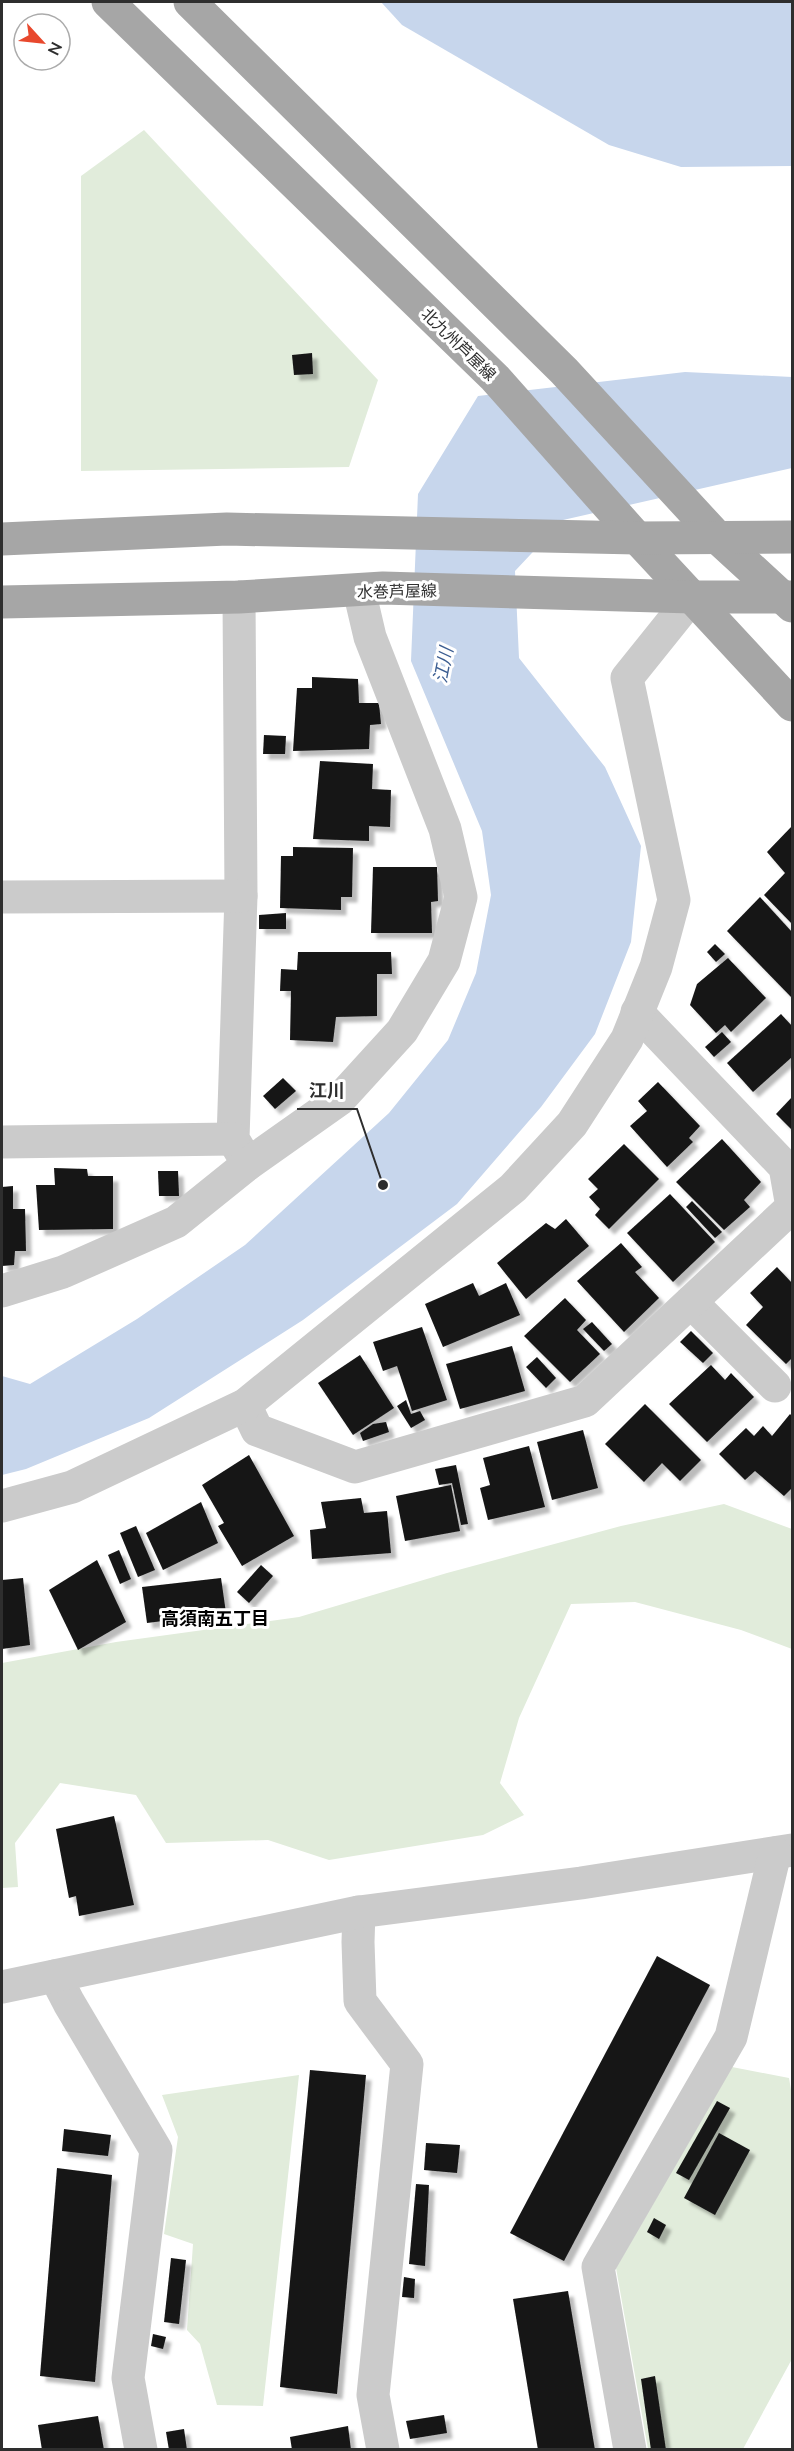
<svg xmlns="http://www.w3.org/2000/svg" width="794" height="2451" font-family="Mulish,'Noto Sans JP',sans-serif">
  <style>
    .green { fill: #e1ecdb }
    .water { fill: #c7d6ec }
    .building { fill: #151515; filter: url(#shadow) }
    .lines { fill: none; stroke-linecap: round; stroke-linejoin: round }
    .minor { stroke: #cbcbcb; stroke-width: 33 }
    .major { stroke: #a6a6a6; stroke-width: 33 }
    .labels { text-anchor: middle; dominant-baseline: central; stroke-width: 6; stroke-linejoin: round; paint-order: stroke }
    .street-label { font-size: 16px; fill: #2e2e2e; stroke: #fff }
    .water-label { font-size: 18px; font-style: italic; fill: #3b5d91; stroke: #fff }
    .neighbourhood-label { font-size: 18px; font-weight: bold; fill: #000; stroke: #fff }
    .leader { fill: none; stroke: #2e2e2e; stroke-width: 2 }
    .callout-dot { fill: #2e2e2e; stroke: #fff; stroke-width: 2 }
    .callout-label { font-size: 18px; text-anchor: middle; font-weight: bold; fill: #2e2e2e; stroke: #fff; stroke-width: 6; stroke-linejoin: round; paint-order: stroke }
  </style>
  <defs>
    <filter id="shadow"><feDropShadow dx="5.5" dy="5.5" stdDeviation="1.5" flood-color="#0004"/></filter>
  </defs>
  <rect width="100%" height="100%" fill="#fff"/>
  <!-- green -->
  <g class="green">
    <polygon points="144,130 378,380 349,467 81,471 81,176"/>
    <polygon points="724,1504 792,1529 792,1649 741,1630 635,1602 571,1604 519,1718 500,1783 524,1815 483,1835 329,1860 268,1840 166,1843 136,1795 60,1783 15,1843 18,1887 2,1888 2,1663 116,1642 299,1617 447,1573 621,1526"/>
    <polygon points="732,2067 789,2078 792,2096 792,2359 743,2449 648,2449 616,2268"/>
    <polygon points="299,2075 263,2406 217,2405 200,2344 187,2330 193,2244 164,2234 178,2137 162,2095"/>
  </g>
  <!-- water -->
  <g class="water">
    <polygon points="381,2 792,2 792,166 681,167 609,145 402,25"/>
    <polygon points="685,372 792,377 792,468 563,520 515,571 519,658 605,767 641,846 631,942 595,1034 541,1107 457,1204 303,1320 149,1418 26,1469 2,1475 2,1376 30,1384 137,1319 245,1245 389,1113 448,1040 476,973 491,895 482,831 411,661 418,494 478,396"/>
  </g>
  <!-- building -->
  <g class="building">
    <polygon points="312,353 313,374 294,375 292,355"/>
    <polygon points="312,677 358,679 359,703 379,703 381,724 370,725 369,749 293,751 297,688 312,688"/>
    <polygon points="264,735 286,736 285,754 263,754"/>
    <polygon points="320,761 373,764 372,789 391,790 390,827 369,826 369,841 313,839"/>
    <polygon points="792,826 792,924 764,895 785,873 767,852"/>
    <polygon points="293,847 353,848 352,897 341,897 341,910 280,908 281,856 293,856"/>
    <polygon points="373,867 437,867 438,901 431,902 432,933 371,933"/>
    <polygon points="760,897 792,932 792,998 727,931"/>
    <polygon points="286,913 286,929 259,929 259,915"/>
    <polygon points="715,944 725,954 716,962 707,952"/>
    <polygon points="298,952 391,952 392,974 377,974 377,1016 336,1017 333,1042 290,1040 291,991 280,991 281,969 297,970"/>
    <polygon points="728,958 766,998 731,1032 725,1025 716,1033 690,1005 697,984"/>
    <polygon points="781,1014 792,1026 792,1057 753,1092 727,1063"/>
    <polygon points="722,1032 731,1042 714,1057 705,1047"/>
    <polygon points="283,1078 296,1091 275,1109 263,1096"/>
    <polygon points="658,1082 700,1126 689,1138 693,1142 667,1167 630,1126 647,1111 638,1101"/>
    <polygon points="792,1097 792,1130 776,1114"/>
    <polygon points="722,1139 761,1182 744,1200 750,1207 724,1230 676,1182"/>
    <polygon points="624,1144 659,1179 609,1229 595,1215 600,1209 589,1197 598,1189 588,1179"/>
    <polygon points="54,1168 87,1169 88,1176 113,1176 113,1229 39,1230 36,1185 55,1185"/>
    <polygon points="158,1171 178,1171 179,1196 159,1196"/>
    <polygon points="13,1186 13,1209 25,1209 26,1251 15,1251 14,1265 2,1266 2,1187"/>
    <polygon points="670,1194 715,1242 673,1282 627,1233"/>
    <polygon points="692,1201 722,1232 715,1238 686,1207"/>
    <polygon points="566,1219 589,1246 526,1299 497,1263 546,1223 555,1229"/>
    <polygon points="621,1243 642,1267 635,1272 659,1298 624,1332 577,1281"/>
    <polygon points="777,1267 792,1283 792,1358 786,1364 746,1325 763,1307 750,1293"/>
    <polygon points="473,1283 479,1296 506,1283 520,1315 443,1347 425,1304"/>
    <polygon points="565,1298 586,1320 577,1330 600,1354 570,1382 524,1336"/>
    <polygon points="592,1322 612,1344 604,1351 583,1329"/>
    <polygon points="422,1327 447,1400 412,1411 397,1366 383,1371 373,1342"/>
    <polygon points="691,1331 713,1353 703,1363 680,1342"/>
    <polygon points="512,1346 525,1391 460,1409 446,1364"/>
    <polygon points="360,1355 394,1408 353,1435 318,1383"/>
    <polygon points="537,1357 556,1378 546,1388 526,1367"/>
    <polygon points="711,1365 725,1380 731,1373 754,1397 707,1442 669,1404"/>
    <polygon points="406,1400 411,1414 420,1411 425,1420 411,1428 397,1406"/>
    <polygon points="645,1404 701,1460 680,1481 662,1463 644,1482 605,1444"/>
    <polygon points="790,1414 792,1416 792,1488 784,1496 755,1471 745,1480 719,1454 746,1428 754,1436 763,1426 772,1436"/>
    <polygon points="386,1422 389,1432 363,1441 360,1433 373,1424"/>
    <polygon points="583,1430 598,1488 552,1500 537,1442"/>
    <polygon points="529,1446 545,1507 488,1520 480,1488 490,1485 483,1458"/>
    <polygon points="249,1455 294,1536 242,1566 218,1526 224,1523 202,1485"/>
    <polygon points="456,1465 468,1524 461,1525 452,1483 439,1485 435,1469"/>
    <polygon points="451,1485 460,1531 405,1541 396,1496"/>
    <polygon points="361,1498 364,1513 387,1511 391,1553 312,1559 310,1530 326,1528 321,1502"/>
    <polygon points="201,1502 218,1543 163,1570 146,1533"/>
    <polygon points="136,1526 155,1570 138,1577 120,1533"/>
    <polygon points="119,1550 131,1579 120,1584 108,1555"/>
    <polygon points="97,1560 126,1622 78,1650 49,1590"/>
    <polygon points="261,1565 273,1576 249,1603 237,1592"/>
    <polygon points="23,1578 30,1645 2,1649 2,1580"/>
    <polygon points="221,1578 226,1613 147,1623 142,1587"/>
    <polygon points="114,1816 134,1905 79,1916 76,1896 69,1898 56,1829"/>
    <polygon points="657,1956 710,1985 564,2261 510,2233"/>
    <polygon points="310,2070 366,2075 337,2394 280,2387"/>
    <polygon points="717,2101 730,2108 689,2180 676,2173"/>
    <polygon points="64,2129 111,2135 108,2156 62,2151"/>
    <polygon points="719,2133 750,2150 715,2215 684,2198"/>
    <polygon points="426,2143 460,2145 457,2173 424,2170"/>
    <polygon points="57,2168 112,2175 95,2382 40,2376"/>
    <polygon points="416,2184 429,2185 425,2266 409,2264"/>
    <polygon points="654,2218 666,2225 659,2239 647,2232"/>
    <polygon points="171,2258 186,2260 179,2324 164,2322"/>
    <polygon points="404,2277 415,2279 414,2298 402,2297"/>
    <polygon points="568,2291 595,2450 538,2450 513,2299"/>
    <polygon points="153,2334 166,2337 163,2349 151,2346"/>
    <polygon points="655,2376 666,2450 651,2450 641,2379"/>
    <polygon points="444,2415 447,2433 410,2439 406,2421"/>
    <polygon points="98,2416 104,2450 42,2450 38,2425"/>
    <polygon points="348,2426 351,2450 292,2450 290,2437"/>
    <polygon points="184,2429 187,2450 169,2450 166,2432"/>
  </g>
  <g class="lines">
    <!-- minor -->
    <g class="minor">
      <polyline points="239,597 241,896 233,1139 248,1164"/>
      <polyline points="2,897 241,896"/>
      <polyline points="2,1142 233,1139"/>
      <polyline points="2,1291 63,1272 176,1222 248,1164 340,1099 402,1031 444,961 461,897 445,829 370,637 359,590"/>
      <polyline points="691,1302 775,1386"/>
      <polyline points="245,1405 257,1430 355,1467 585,1401 792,1207 785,1167 637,1012"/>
      <polyline points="2,1506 72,1487 245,1405 513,1188 572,1124 627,1039 656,967 674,900 627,678 692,597"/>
      <polyline points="359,1912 358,1942 360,2001 407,2064 373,2395 383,2450"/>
      <polyline points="55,1976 69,2003 156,2150 128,2378 141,2450"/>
      <polyline points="2,1987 359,1912 581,1883 792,1850"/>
      <polyline points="630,2450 598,2267 731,2037 775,1853"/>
    </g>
    <!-- major -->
    <g class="major">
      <polyline points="108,2 495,378 637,538 792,705"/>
      <polyline points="190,2 564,371 719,539 792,606"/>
      <polyline points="2,539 227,529 637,538 792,537"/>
      <polyline points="2,602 239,597 383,588 692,597 792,597"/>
    </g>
  </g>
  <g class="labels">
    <!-- street labels -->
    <g class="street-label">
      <text transform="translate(459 344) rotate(44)">北九州芦屋線</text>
      <text transform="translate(397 591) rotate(-1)">水巻芦屋線</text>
    </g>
    <!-- water labels -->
    <g class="water-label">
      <text transform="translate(443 665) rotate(-79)">江川</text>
    </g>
    <!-- neighbourhood labels -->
    <g class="neighbourhood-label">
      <text x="215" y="1618">高須南五丁目</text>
    </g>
  </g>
  <!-- callouts -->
  <path class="leader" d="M383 1185L357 1109H297"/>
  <circle class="callout-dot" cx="383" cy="1185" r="6"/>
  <g class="callout-label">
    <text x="327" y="1097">江川</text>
  </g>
  <!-- border -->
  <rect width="794" height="2451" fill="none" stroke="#2e2e2e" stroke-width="6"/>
  <!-- north arrow -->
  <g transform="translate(42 42) rotate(117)"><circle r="28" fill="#ffffff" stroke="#ababab" stroke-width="1.5"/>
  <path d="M0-4.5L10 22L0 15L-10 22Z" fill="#e8482d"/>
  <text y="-9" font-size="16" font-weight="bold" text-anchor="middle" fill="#2e2e2e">N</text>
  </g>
</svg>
